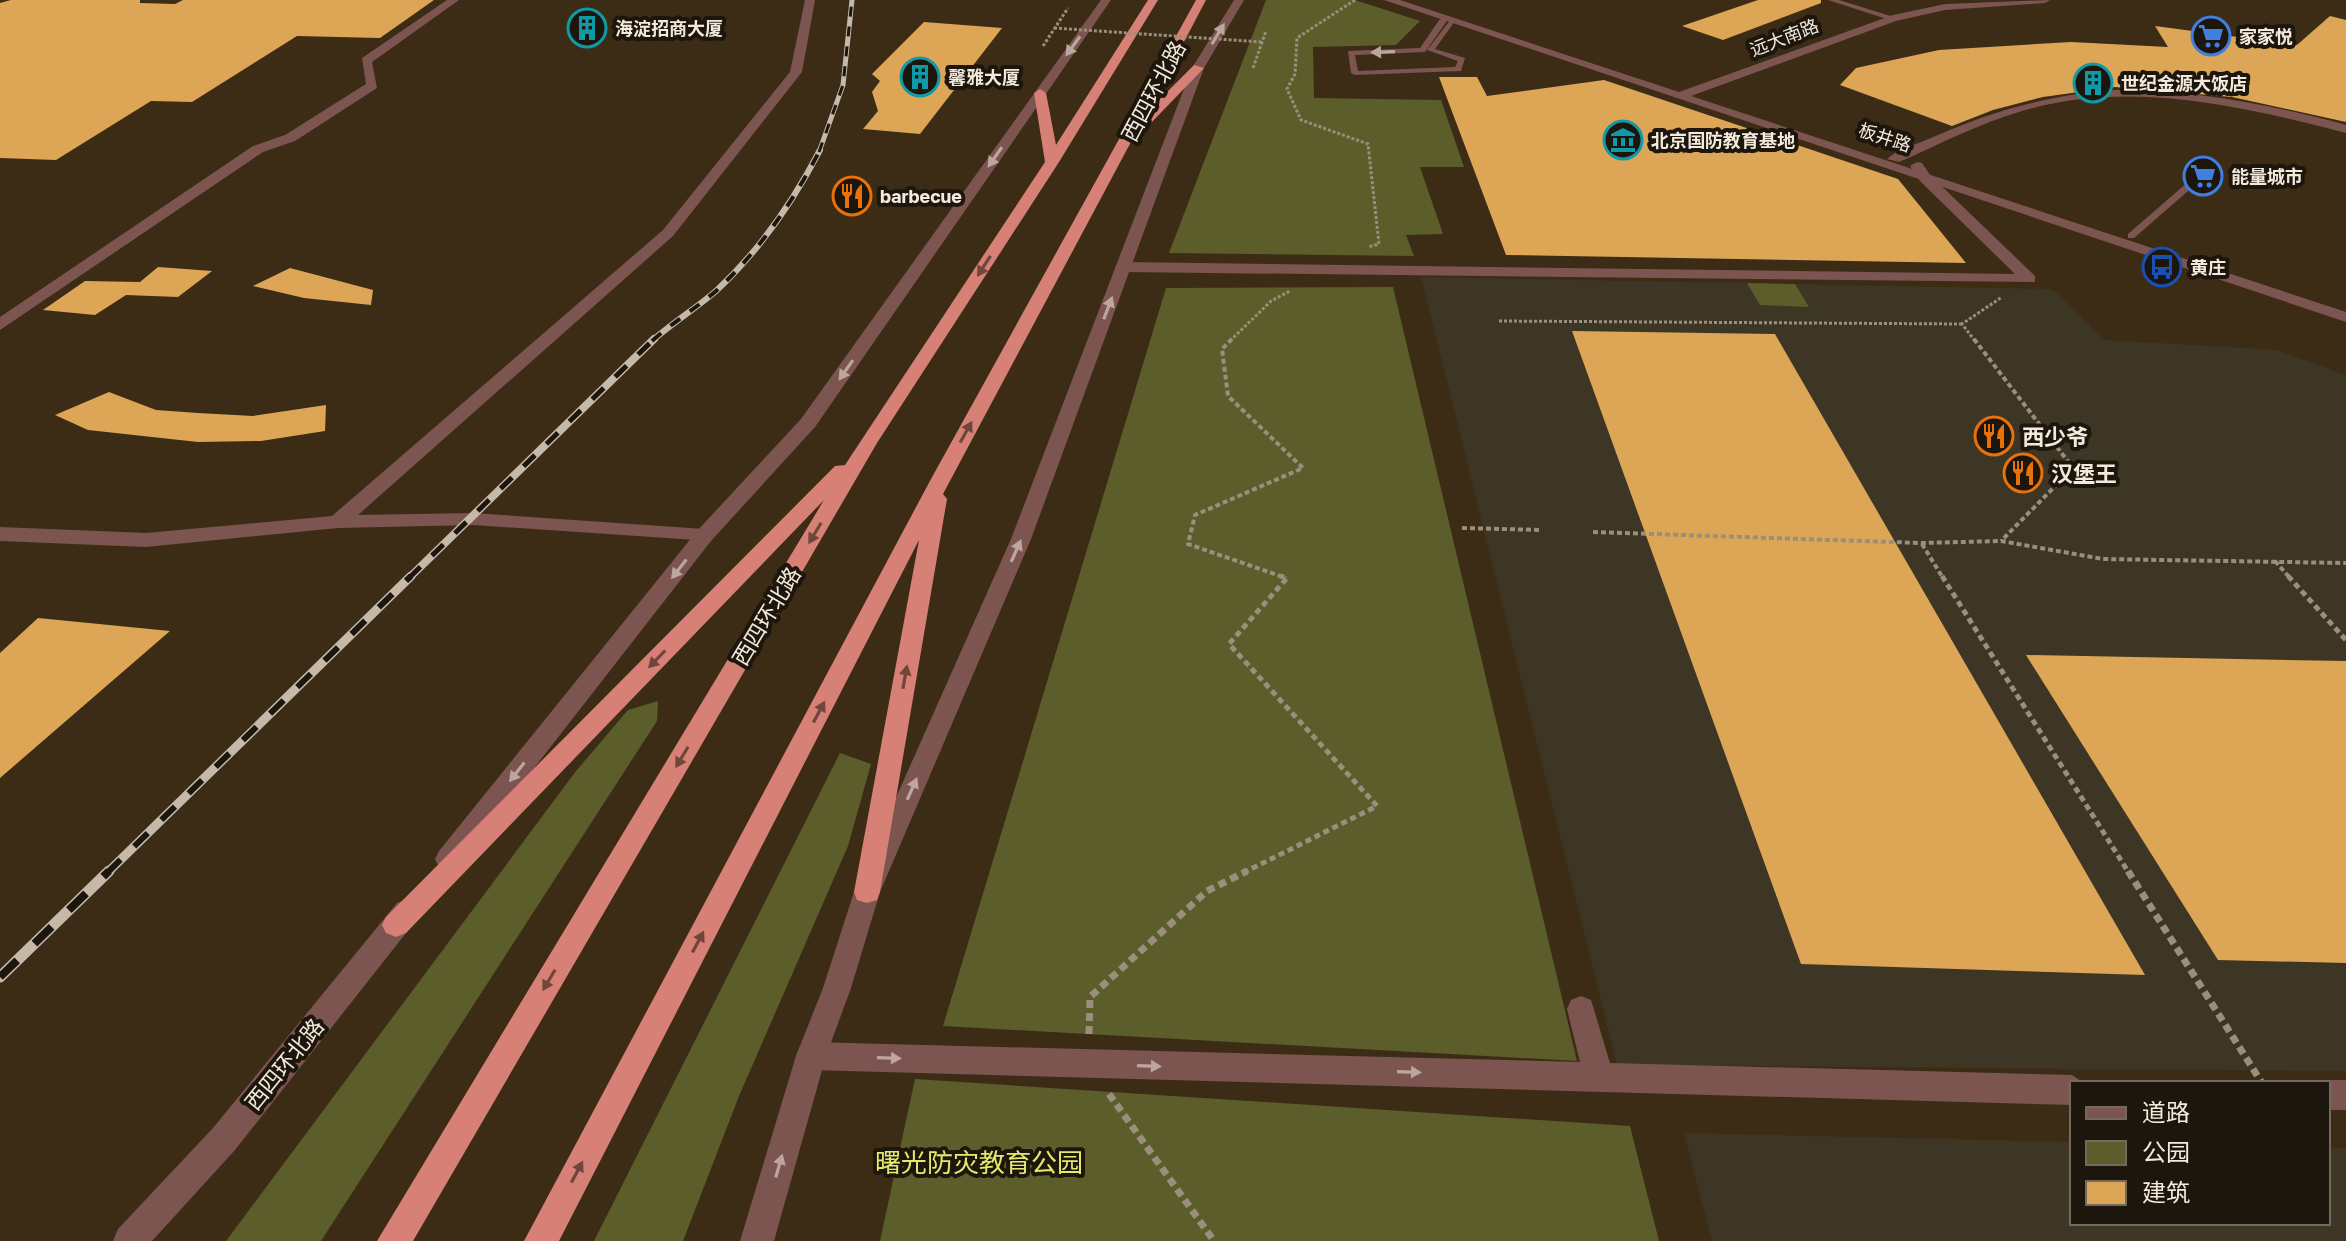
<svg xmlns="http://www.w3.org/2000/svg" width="2346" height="1241" font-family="'Golos Text','Noto Sans SC',sans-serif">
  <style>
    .commercial { fill: #3d3625 }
    .green { fill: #5b5d2b }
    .building { fill: #dda657 }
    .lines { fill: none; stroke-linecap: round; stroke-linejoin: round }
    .path-far3 { stroke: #9b8e7d; stroke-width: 3; stroke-dasharray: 3 2; stroke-linecap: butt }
    .path-far2 { stroke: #9b8e7d; stroke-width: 4; stroke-dasharray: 5 3; stroke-linecap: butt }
    .path-far1 { stroke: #9b8e7d; stroke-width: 5; stroke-dasharray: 6 4; stroke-linecap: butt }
    .path { stroke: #9b8e7d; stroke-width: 7; stroke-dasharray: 8 5; stroke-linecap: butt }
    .service { fill: #7c5551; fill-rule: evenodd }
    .minor { fill: #7c5551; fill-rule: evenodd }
    .tertiary { fill: #7c5551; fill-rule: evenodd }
    .trunk { fill: #d68076; fill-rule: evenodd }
    .rail-far4-casing { stroke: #c5b9aa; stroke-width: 5 }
    .rail-far3-casing { stroke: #c5b9aa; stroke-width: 6 }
    .rail-far2-casing { stroke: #c5b9aa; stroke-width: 8 }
    .rail-far1-casing { stroke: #c5b9aa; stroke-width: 9 }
    .rail-casing { stroke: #c5b9aa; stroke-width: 11 }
    .rail-far4 { stroke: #1d160c; stroke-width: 3; stroke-dasharray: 10; stroke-linecap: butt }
    .rail-far3 { stroke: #1d160c; stroke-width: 4; stroke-dasharray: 12; stroke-linecap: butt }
    .rail-far2 { stroke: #1d160c; stroke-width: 5; stroke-dasharray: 16; stroke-linecap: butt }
    .rail-far1 { stroke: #1d160c; stroke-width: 6; stroke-dasharray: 19; stroke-linecap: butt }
    .rail { stroke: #1d160c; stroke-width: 8; stroke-dasharray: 24; stroke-linecap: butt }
    .path-bridge { stroke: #9b8e7d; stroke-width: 3; stroke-dasharray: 3 2; stroke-linecap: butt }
    .oneway { fill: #bda69d }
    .oneway2 { fill: #70463c }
    .labels { text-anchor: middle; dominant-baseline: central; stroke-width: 8; stroke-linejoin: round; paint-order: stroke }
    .far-poi-label { font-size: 18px; font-weight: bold; fill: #f3e9dc; stroke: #1d160c; text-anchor: start }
    .far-street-label { font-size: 18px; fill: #f3e9dc; stroke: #1d160c }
    .street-label { font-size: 22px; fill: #f3e9dc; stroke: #1d160c }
    .poi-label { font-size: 22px; font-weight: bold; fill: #f3e9dc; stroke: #1d160c; text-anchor: start }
    .near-park-label { font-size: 26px; fill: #e4e86c; stroke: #1d160c }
  </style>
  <rect width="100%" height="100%" fill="#3c2c16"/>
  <!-- commercial -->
  <g class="commercial">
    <polygon points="1421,277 2052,289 2105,340 2277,350 2346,375 2346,1071 1617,1065"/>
    <polygon points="1684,1133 2072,1142 2072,1223 2328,1223 2328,1148 2346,1148 2346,1241 1712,1241"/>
  </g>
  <!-- green -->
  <g class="green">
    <polygon points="1266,0 1355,0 1420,21 1396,45 1313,47 1314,98 1441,100 1464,167 1420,167 1443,234 1406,235 1414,256 1169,253"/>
    <polygon points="1747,283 1795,284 1809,307 1760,305"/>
    <polygon points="1393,287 1577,1061 943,1026 1166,288"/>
    <polygon points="658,701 657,721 321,1241 226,1241 576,771 628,710"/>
    <polygon points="840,753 871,764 848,846 739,1096 683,1241 594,1241"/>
    <polygon points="915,1079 1630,1126 1659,1241 880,1241"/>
  </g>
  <!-- building -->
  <g class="building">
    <polygon points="11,0 140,0 140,3 175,4 183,0 434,0 380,38 297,36 192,102 151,101 56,160 0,158 0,3"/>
    <polygon points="1758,0 1821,0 1821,3 1723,40 1682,26"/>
    <polygon points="2330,16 2346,20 2346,122 2232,97 2115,87 2043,97 1993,110 1952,126 1840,85 1856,68 1939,50 2071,42 2168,47 2155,26 2297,45"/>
    <polygon points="924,22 1002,28 920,134 863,129 878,111 872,92 880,81 872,74"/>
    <polygon points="1439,77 1477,77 1487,96 1604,80 1898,179 1966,263 1506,255"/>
    <polygon points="158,267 212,271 178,297 126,295 95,315 43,310 85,281 140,282"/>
    <polygon points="290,268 373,290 371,305 304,298 253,286"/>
    <polygon points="1572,331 1775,334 2145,975 1801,964"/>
    <polygon points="109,392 156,410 198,413 253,416 326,405 325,431 261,441 198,442 88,430 55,415"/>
    <polygon points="38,618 170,631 0,778 0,653"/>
    <polygon points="2026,655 2346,661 2346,963 2218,960"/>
  </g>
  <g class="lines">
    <!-- path-far3 -->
    <g class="path-far3">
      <polyline points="1355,0 1297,38 1295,74 1287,89 1301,120 1368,144 1379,244 1368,247"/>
      <polyline points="1043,46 1068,8"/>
      <polyline points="1253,68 1266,31"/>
      <polyline points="1499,321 1962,324"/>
      <polyline points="1230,341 1271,301 1290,291"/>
      <polyline points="1975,341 1962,324 2002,297"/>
    </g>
    <!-- path-far2 -->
    <g class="path-far2">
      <polyline points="1232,339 1222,349 1228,396 1303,468 1195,515 1188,544 1286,578"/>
      <polyline points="1974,339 2073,468 2001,541"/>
      <polyline points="1462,528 1542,530"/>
      <polyline points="1593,532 1921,543 2001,541 2103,559 2346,563"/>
      <polyline points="1922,544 1943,578"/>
      <polyline points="2275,561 2290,578"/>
    </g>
    <!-- path-far1 -->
    <g class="path-far1">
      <polyline points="1942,576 2129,873"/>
      <polyline points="2288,576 2346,640"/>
      <polyline points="1243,873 1377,806 1229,644 1287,578 1280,576"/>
    </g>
    <!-- path -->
    <g class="path">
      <polyline points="2128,871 2262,1083"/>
      <polyline points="1089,1034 1090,997 1207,891 1247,871"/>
      <polyline points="1109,1094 1214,1241"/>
    </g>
    <!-- service -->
    <g class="service">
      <polygon points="1828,0 1839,0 1897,18 1890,20"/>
      <polygon points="1442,16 1449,18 1425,52 1355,55 1358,71 1455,67 1458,61 1427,50 1451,19 1455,21 1435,49 1465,58 1461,71 1355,75 1351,73 1348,51 1420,48"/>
      <polygon points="2188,182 2196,184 2134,238 2128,238 2128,234"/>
    </g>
    <!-- minor -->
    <g class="minor">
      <polygon points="447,0 459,0 372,62 377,88 295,141 263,152 0,330 0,317 253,146 285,135 366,84 362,58"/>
      <polygon points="805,0 815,0 802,72 673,236 358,515 473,513 704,529 714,536 711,541 473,525 338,528 146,547 0,541 0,527 146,533 332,516 663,230 790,72"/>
      <path d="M2115,90c79,0 154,14 231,35v8c-104,-27 -217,-54 -324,-22 -42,12 -82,33 -123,51l-12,-3c11,-10 30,-15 44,-21 60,-27 118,-43 184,-48z"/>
      <polygon points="1917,162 1922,163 1930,175 2035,276 2035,282 1123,272 1115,267 1123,262 2015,274 1920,181 1910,166"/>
      <polygon points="1581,996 1591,1000 1610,1063 2072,1075 2084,1083 2072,1083 2072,1105 811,1070 800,1066 796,1056 800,1046 811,1042 1580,1062 1567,1009 1571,1000"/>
      <polygon points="2328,1080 2346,1080 2346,1110 2328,1110 2328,1083 2321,1083"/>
    </g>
    <!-- tertiary -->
    <g class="tertiary">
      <polygon points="1101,0 1111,0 815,427 711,541 457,867 448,870 439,867 435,859 439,851 697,531 801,419"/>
      <polygon points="1234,0 1244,0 1204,68 1031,539 880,892 851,988 826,1056 774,1241 740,1241 796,1056 823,988 854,892 1011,539 1192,68"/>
      <polygon points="1384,0 1400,0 1679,92 1893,15 1945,4 2050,0 2045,3 1945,10 1896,21 1691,96 2346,312 2346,322"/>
      <polygon points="407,899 417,903 421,911 417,919 235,1150 152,1241 113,1241 118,1229 213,1128 397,903"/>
    </g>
    <!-- trunk -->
    <g class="trunk">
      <polygon points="1148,0 1158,0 1059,162 877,443 413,1241 377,1241 824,500 406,933 396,937 386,933 382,925 386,917 835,466 845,465 1045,162 1034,93 1040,89 1046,93 1056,145"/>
      <polygon points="1196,0 1206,0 1147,112 1194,65 1204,68 1149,125 1140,125 943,494 947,499 880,892 877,900 867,903 857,900 854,892 919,540 559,1241 524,1241 931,479"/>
    </g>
    <!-- rail-far4 casing -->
    <g class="rail-far4-casing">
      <polyline id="rail-far4" points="819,152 843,85 852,0"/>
    </g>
    <!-- rail-far3 casing -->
    <g class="rail-far3-casing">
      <path id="rail-far3" d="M652,341c20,-18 43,-32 64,-50 43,-40 77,-89 104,-141"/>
    </g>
    <!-- rail-far2 casing -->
    <g class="rail-far2-casing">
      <polyline id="rail-far2" points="409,578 654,339"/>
    </g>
    <!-- rail-far1 casing -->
    <g class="rail-far1-casing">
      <polyline id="rail-far1" points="107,873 411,576"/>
    </g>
    <!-- rail casing -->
    <g class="rail-casing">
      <polyline id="rail" points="0,977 109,871"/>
    </g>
    <!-- rail-far4 -->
    <use href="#rail-far4" class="rail-far4"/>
    <!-- rail-far3 -->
    <use href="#rail-far3" class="rail-far3"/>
    <!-- rail-far2 -->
    <use href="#rail-far2" class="rail-far2"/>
    <!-- rail-far1 -->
    <use href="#rail-far1" class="rail-far1"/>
    <!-- rail -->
    <use href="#rail" class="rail"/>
    <!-- path-bridge -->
    <polyline class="path-bridge" points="1054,28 1262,42"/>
  </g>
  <!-- one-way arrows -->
  <defs><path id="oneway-solid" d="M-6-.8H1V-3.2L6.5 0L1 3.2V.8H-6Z" transform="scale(2)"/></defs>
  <g class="oneway">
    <use href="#oneway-solid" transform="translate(1218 34) rotate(-59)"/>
    <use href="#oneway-solid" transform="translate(1073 46) rotate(126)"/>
    <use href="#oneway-solid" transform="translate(1383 52) rotate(178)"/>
    <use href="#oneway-solid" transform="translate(995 157) rotate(125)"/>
    <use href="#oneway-solid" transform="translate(1108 308) rotate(-69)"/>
    <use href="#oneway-solid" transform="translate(846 370) rotate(125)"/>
    <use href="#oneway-solid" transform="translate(1016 551) rotate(-66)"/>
    <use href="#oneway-solid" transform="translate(679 569) rotate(128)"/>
    <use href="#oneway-solid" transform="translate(517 772) rotate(128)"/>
    <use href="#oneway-solid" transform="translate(912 789) rotate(-66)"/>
    <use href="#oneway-solid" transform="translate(889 1058) rotate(2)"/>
    <use href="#oneway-solid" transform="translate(1149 1066) rotate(2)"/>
    <use href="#oneway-solid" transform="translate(1409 1072) rotate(2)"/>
    <use href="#oneway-solid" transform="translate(779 1166) rotate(-74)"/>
  </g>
  <g class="oneway2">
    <use href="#oneway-solid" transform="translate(984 266) rotate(123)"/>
    <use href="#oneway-solid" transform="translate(966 432) rotate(-61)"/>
    <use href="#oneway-solid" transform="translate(815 533) rotate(121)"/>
    <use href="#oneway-solid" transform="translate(657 659) rotate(134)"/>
    <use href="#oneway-solid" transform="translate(905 677) rotate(-80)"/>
    <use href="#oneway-solid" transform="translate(819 712) rotate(-62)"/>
    <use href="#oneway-solid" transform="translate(682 757) rotate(121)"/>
    <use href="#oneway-solid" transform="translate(698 942) rotate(-62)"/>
    <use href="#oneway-solid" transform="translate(549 980) rotate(121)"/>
    <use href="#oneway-solid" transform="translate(577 1172) rotate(-62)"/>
  </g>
  <!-- icons -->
  <defs>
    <g id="building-ring" transform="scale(2)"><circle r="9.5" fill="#1d160c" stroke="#0f9aa8" stroke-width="1.5"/><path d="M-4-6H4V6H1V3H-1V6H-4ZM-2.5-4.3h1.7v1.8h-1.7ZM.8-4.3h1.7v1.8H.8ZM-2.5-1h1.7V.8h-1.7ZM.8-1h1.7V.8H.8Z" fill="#0f9aa8"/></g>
    <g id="supermarket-ring" transform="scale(2)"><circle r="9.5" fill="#1d160c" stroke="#3f7fe0" stroke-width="1.5"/><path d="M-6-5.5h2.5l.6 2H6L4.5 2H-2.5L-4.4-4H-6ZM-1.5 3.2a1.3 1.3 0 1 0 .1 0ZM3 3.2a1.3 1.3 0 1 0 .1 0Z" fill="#3f7fe0"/></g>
    <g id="museum-ring" transform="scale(2)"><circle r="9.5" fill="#1d160c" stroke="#0f9aa8" stroke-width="1.5"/><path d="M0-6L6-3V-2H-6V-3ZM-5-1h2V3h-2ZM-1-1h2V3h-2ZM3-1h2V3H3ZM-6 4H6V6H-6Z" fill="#0f9aa8"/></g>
    <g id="restaurant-ring" transform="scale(2)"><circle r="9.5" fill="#1d160c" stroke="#e8710a" stroke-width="1.5"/><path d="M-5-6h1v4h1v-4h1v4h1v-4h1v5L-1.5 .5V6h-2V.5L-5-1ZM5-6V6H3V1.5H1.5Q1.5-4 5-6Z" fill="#e8710a"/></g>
    <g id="bus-ring" transform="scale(2)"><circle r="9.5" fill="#1d160c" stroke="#1a4fb4" stroke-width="1.5"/><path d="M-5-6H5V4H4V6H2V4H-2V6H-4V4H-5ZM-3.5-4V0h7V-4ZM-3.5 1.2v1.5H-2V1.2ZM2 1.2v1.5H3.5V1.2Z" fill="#1a4fb4"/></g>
  </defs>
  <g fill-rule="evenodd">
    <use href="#building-ring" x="587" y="28"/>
    <use href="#supermarket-ring" x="2211" y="36"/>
    <use href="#building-ring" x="920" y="77"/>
    <use href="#building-ring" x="2093" y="83"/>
    <use href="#museum-ring" x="1623" y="140"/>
    <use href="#supermarket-ring" x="2203" y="176"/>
    <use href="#restaurant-ring" x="852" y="196"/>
    <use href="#bus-ring" x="2162" y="267"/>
    <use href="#restaurant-ring" x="1994" y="436"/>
    <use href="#restaurant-ring" x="2023" y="473"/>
  </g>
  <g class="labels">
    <!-- far-poi labels -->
    <g class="far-poi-label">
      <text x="615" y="28">海淀招商大厦</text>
      <text x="2239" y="36">家家悦</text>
      <text x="948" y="77">馨雅大厦</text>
      <text x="2121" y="83">世纪金源大饭店</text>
      <text x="1651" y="140">北京国防教育基地</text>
      <text x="2231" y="176">能量城市</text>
      <text x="880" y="196">barbecue</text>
      <text x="2190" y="267">黄庄</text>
    </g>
    <!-- far-street labels -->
    <g class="far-street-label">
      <text transform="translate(1784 37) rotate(-21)">远大南路</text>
      <text transform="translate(1885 137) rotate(18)">板井路</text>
    </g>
    <!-- street labels -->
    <g class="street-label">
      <text transform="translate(1153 91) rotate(-62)">西四环北路</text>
      <text transform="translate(766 616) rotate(-59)">西四环北路</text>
      <text transform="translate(284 1064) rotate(-51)">西四环北路</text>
    </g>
    <!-- poi labels -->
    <g class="poi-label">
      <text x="2022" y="436">西少爷</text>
      <text x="2051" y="473">汉堡王</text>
    </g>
    <!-- near-park labels -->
    <g class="near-park-label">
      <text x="979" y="1162">曙光防灾教育公园</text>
    </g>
  </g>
  <!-- legend -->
  <rect x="2070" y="1081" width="260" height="144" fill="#1d160c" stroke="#736a5f" stroke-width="2"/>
  <rect x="2086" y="1107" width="40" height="12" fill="#7c5551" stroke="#736a5f" stroke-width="2"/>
  <text x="2142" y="1121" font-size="24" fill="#f3e9dc">道路</text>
  <rect x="2086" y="1141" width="40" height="24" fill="#5b5d2b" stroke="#736a5f" stroke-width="2"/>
  <text x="2142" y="1161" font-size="24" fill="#f3e9dc">公园</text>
  <rect x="2086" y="1181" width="40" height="24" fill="#dda657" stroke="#736a5f" stroke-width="2"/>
  <text x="2142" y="1201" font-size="24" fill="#f3e9dc">建筑</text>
</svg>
